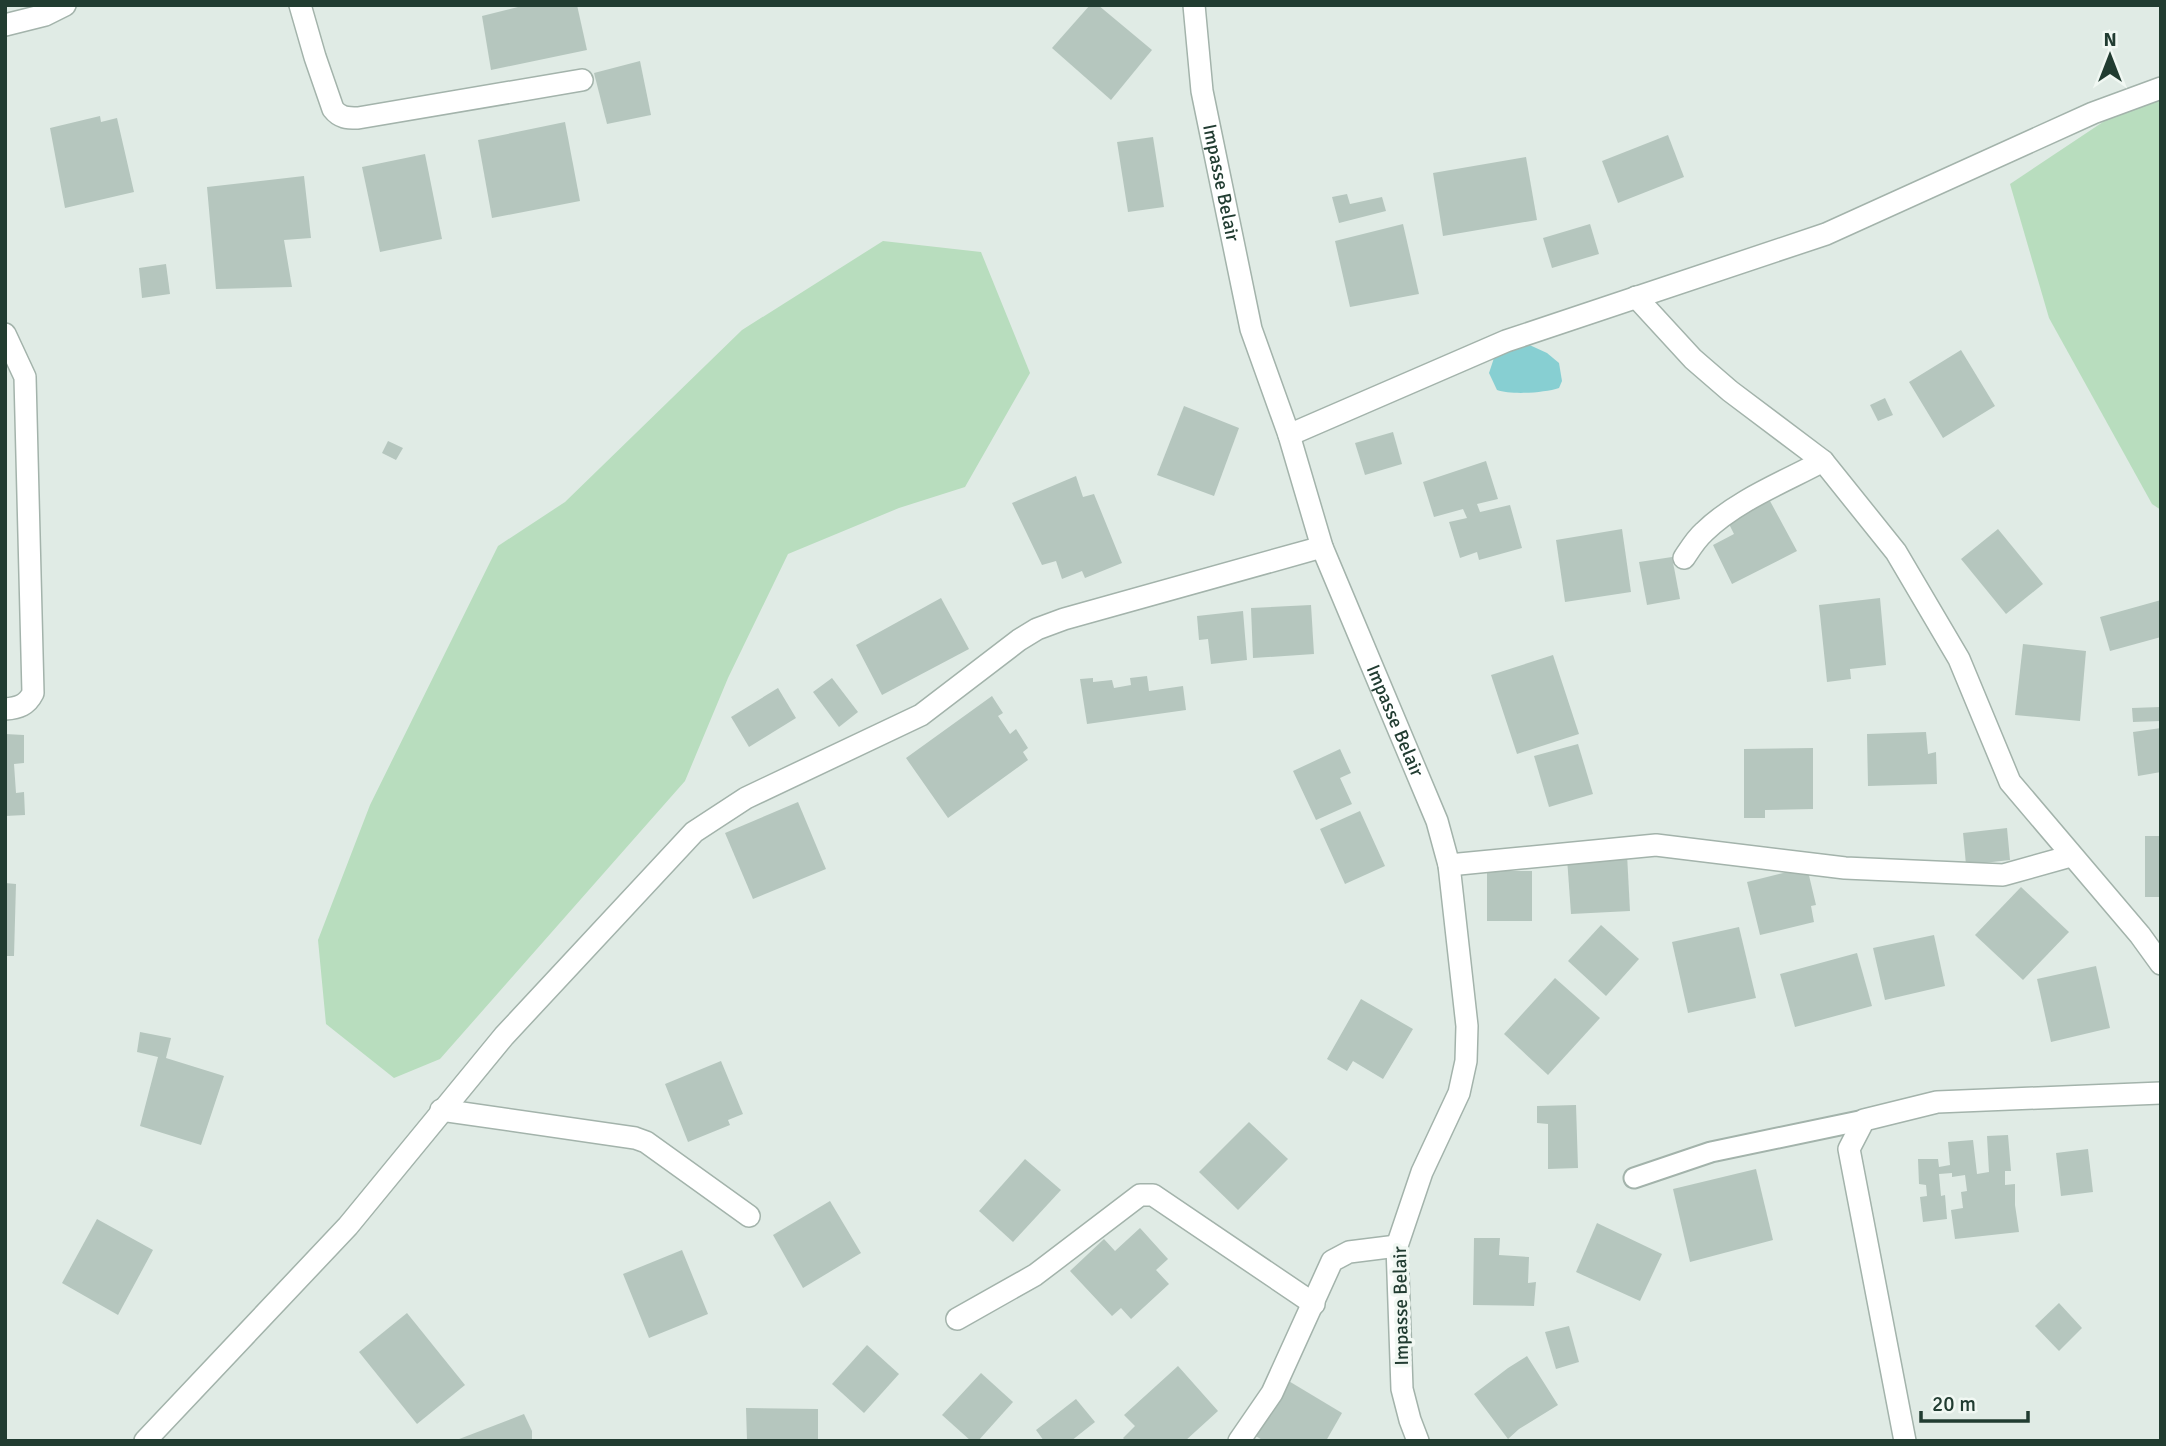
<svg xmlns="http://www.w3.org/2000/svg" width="2166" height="1446" font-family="Signika,sans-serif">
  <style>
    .green { fill: #b8ddbe }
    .water { fill: #87cfd2 }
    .building { fill: #b5c6be }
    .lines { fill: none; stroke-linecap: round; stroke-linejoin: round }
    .lane-casing { stroke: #a3b3ab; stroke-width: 23 }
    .street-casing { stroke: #a3b3ab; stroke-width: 24 }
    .lane { stroke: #fff; stroke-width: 19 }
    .street { stroke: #fff; stroke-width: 21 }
    .labels { text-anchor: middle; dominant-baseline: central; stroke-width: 7; stroke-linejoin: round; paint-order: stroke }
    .street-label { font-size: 19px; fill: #213c31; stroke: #f1f8f3 }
  </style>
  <rect width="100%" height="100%" fill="#e0ebe5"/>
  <!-- green -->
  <g class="green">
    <polygon points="2142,96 2161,97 2161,510 2152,504 2049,318 2010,184"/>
    <polygon points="883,241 981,252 1030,373 965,487 899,508 788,554 728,678 685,781 440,1059 394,1078 326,1024 318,940 370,805 498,546 565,502 742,330"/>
  </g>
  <!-- water -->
  <path class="water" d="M1523,342l24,11 12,10 3,18 -3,7c-15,5 -48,7 -62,2l-8,-17 8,-24z"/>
  <!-- building -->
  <g class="building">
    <polygon points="526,5 577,5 587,50 491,70 482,16"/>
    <polygon points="1090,5 1098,5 1152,50 1111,100 1052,48"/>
    <polygon points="640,61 651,115 607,124 594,73"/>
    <polygon points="100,116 101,122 117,118 134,192 65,208 50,128"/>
    <polygon points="565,122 580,201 492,218 478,140"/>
    <polygon points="1668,135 1684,177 1618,203 1602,161"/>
    <polygon points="1153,137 1164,207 1128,212 1117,142"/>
    <polygon points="425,154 442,239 380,252 362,167"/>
    <polygon points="1526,157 1537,220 1443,236 1433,173"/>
    <polygon points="304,176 311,238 284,240 292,287 216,289 207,187"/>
    <polygon points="1347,194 1350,204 1382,197 1386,211 1339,223 1332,197"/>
    <polygon points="1403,224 1419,294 1350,307 1335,241"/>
    <polygon points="1590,224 1599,254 1552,268 1543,238"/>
    <polygon points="166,264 170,294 142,298 139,268"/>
    <polygon points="1961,350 1995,406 1943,438 1909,382"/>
    <polygon points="1885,398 1893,415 1878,421 1870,405"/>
    <polygon points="1184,406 1239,428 1214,496 1157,475"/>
    <polygon points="1393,432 1402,464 1365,475 1355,443"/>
    <polygon points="388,441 403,448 396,460 382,453"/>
    <polygon points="1486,461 1498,499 1477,504 1480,512 1510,505 1522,548 1479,560 1477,552 1460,558 1449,522 1467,518 1463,509 1434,517 1423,482"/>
    <polygon points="1076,476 1083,497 1094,494 1122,563 1085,578 1082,571 1062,579 1056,561 1042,565 1012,503"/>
    <polygon points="1770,501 1797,551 1732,584 1713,545 1734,534 1728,522"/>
    <polygon points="1622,529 1631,592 1565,602 1556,540"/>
    <polygon points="1998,529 2043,584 2006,614 1961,559"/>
    <polygon points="1672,557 1680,599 1647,605 1639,562"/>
    <polygon points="941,598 969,649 882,695 856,645"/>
    <polygon points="1880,598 1886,665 1850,669 1851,679 1827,682 1819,605"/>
    <polygon points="2161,600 2161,637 2110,651 2100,617"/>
    <polygon points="1311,605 1314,654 1253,658 1251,608"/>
    <polygon points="1243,611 1247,660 1211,664 1208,639 1199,640 1197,616"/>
    <polygon points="2023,644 2086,651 2080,721 2015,715"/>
    <polygon points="1553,655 1579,734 1517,754 1491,675"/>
    <polygon points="1147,676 1149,691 1183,686 1186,710 1087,724 1080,679 1093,678 1093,682 1112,680 1114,688 1131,685 1130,678"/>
    <polygon points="832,678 858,712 839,727 813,692"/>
    <polygon points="778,688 796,718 749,747 731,717"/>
    <polygon points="992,696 1003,713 998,716 1010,734 1016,729 1028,748 1023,752 1028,760 948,818 906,758"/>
    <polygon points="2160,707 2161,721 2133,722 2132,708"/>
    <polygon points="2161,728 2161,772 2138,776 2133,732"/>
    <polygon points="1926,732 1928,754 1936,752 1937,784 1868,786 1867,734"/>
    <polygon points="5,734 24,735 24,763 14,764 16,793 24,792 25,815 5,816"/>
    <polygon points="1578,744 1593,794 1549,807 1534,756"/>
    <polygon points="1813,748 1813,809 1765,810 1765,818 1744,818 1744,749"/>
    <polygon points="1340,749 1351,773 1340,778 1352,804 1316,820 1293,771"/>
    <polygon points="798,802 826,869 753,899 725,833"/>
    <polygon points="1360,811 1385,866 1345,884 1320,829"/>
    <polygon points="2007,828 2010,860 1966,865 1963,833"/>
    <rect x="2145" y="836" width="16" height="61"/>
    <polygon points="1627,854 1630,911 1571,914 1567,858"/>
    <polygon points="1807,867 1816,905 1811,906 1814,922 1760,935 1747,882"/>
    <rect x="1487" y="871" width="45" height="50"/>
    <polygon points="5,883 16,884 14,956 5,956"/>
    <polygon points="2021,887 2069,932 2023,980 1975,935"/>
    <polygon points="1601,925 1639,959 1606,996 1568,961"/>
    <polygon points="1739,927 1756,998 1688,1013 1672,942"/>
    <polygon points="1934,935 1945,986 1885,1000 1873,948"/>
    <polygon points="1857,953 1872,1006 1795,1027 1780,974"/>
    <polygon points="2096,966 2110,1028 2051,1042 2037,979"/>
    <polygon points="1555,978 1600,1018 1548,1075 1504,1034"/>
    <polygon points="1361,999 1413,1029 1383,1079 1353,1061 1347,1071 1327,1059"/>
    <polygon points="140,1032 171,1038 166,1058 224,1076 201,1145 140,1126 158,1057 137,1052"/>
    <polygon points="721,1061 743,1114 728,1120 730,1125 688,1142 665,1084"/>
    <polygon points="1576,1105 1578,1168 1548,1169 1548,1124 1537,1123 1537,1106"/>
    <polygon points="1249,1122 1288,1159 1238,1210 1199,1172"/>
    <polygon points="2008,1135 2011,1171 2005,1171 2005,1185 2015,1184 2015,1205 2019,1232 1955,1239 1951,1210 1963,1208 1961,1192 1967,1191 1965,1175 1952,1177 1952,1173 1939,1174 1941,1196 1945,1195 1947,1219 1923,1222 1920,1197 1927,1196 1926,1185 1919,1184 1918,1159 1938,1159 1939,1167 1950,1165 1948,1142 1973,1140 1977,1174 1989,1172 1987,1136"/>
    <polygon points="2088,1149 2093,1192 2061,1196 2056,1153"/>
    <polygon points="1025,1159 1061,1190 1013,1242 979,1211"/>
    <polygon points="1756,1169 1773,1240 1690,1262 1673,1189"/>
    <polygon points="830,1201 861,1253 803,1288 773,1235"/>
    <polygon points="97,1219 153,1250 118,1315 62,1283"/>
    <polygon points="1597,1223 1662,1254 1640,1301 1576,1272"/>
    <polygon points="1140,1228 1168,1259 1156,1270 1169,1284 1131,1319 1121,1308 1112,1316 1070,1271 1104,1239 1115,1251"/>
    <polygon points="1474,1238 1500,1238 1499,1255 1529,1257 1528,1283 1536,1282 1534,1306 1473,1305"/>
    <polygon points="682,1250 708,1314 649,1338 623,1274"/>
    <polygon points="2059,1303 2082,1328 2059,1351 2035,1326"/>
    <polygon points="407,1313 465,1385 417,1424 359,1352"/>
    <polygon points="1569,1326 1579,1362 1556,1369 1545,1332"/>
    <polygon points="867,1345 899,1374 864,1413 832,1384"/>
    <polygon points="1527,1356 1558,1405 1519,1429 1508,1439 1474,1394 1508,1368"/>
    <polygon points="1178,1366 1218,1411 1185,1441 1126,1441 1123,1438 1135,1426 1124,1415"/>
    <polygon points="981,1373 1013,1402 978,1441 971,1441 942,1415"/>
    <polygon points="1287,1380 1342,1413 1326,1441 1264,1441 1254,1435"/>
    <polygon points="1076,1399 1095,1422 1071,1441 1044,1441 1036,1430"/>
    <polygon points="746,1408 818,1409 818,1441 747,1441"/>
    <polygon points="524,1414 532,1431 532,1441 454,1441"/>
  </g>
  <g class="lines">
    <!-- lane casing -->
    <g class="lane-casing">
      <polyline id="lane" points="1634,1178 1711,1152 1864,1120"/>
    </g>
    <!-- street casing -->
    <g class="street-casing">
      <g id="street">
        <path d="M300,5l15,52 18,52c7,9 14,9 25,9l224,-38"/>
        <path id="s1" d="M1194,5l8,86 49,238 38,106 33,112 115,274 12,44 18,161 -1,35 -7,32 -37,79 -25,74 5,143 8,31 8,21"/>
        <polyline points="5,25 45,15 65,5"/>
        <polyline points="1636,297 1693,359 1730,391 1823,461 1896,552 1959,659 2010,782 2140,935 2161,964"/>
        <path d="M5,334l20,43 8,316c-6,12 -14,15 -28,16"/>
        <polyline points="1289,435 1506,341 1826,234 2093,113 2161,88"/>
        <path d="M1684,558c6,-9 12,-19 20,-26 33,-32 80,-50 119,-71"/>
        <polyline points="1449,865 1656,845 1845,868 2003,875 2071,856"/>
        <polyline points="441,1110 635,1138 646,1142 749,1216"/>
        <polyline points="957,1319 1035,1275 1140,1195 1153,1195 1314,1304"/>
        <polyline points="145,1441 348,1226 504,1036 694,832 746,798 921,715 1019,640 1037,629 1064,619 1322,547"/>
        <polyline points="1239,1441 1272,1393 1332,1261 1349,1252 1397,1246"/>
        <polyline points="1905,1441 1849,1149 1864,1120 1937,1102 2161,1093"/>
      </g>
    </g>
    <!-- lane -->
    <use href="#lane" class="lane"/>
    <!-- street -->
    <use href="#street" class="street"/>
  </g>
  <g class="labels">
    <!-- street labels -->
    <g class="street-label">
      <text stroke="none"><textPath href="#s1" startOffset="180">Impasse Belair</textPath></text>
      <text stroke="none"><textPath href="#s1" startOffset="747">Impasse Belair</textPath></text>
      <text transform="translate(1401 1306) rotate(-91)">Impasse Belair</text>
    </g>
  </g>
  <!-- border -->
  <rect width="2166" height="1446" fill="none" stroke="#213c31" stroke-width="14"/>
  <!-- north arrow -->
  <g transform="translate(2110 56)" stroke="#f1f8f3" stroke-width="5" paint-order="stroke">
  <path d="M0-5L12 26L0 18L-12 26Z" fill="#213c31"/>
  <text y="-10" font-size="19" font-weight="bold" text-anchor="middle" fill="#213c31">N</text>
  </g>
  <!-- scale -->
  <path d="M1921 1411v10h107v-10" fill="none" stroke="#213c31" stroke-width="3.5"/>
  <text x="1932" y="1411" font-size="21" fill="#213c31" stroke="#f1f8f3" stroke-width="5" paint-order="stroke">20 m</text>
</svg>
